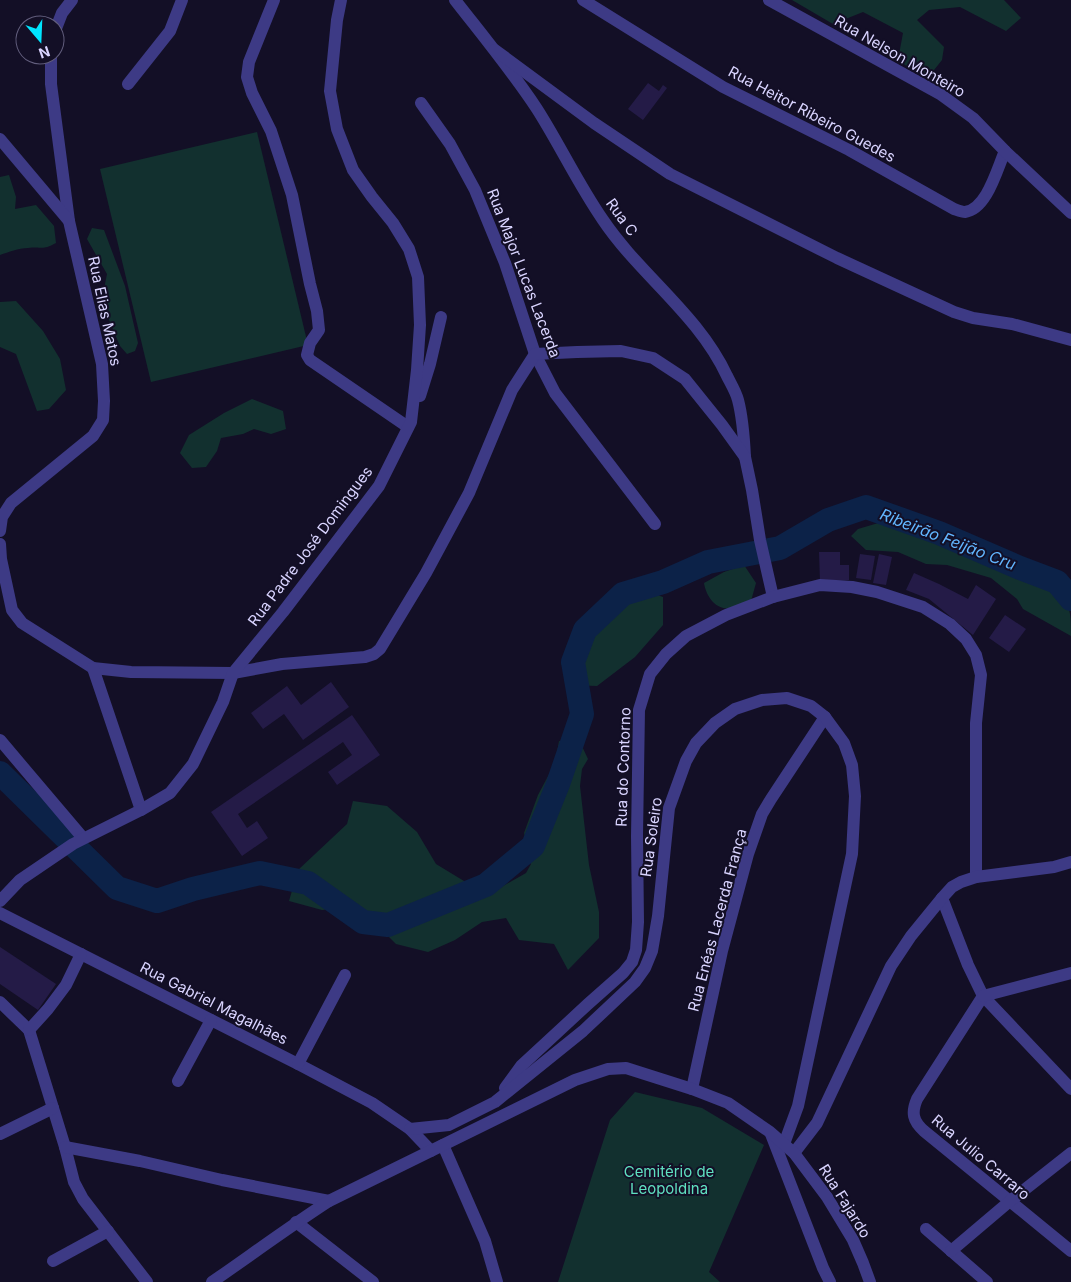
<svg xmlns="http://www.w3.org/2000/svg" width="1071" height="1282" font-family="Inter,sans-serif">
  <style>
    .green { fill: #12302f }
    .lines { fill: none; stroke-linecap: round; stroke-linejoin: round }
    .river { stroke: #0c2248; stroke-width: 24 }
    .building { fill: #241b47 }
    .minor { stroke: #3d3a85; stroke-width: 12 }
    .labels { text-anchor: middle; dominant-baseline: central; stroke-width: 4; stroke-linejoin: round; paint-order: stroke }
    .street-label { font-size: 15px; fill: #d9d4ff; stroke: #130f26 }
    .park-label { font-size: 15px; fill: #5fe0c0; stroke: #130f26 }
    .water-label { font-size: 16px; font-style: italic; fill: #62b6ff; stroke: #130f26 }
  </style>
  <rect width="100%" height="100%" fill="#130f26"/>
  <!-- green -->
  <g class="green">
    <polygon points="792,0 1004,0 1021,18 1006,31 960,7 929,10 917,20 944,47 942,60 930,75 915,72 898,60 903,33 863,12 833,24"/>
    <polygon points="257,132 308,345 151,382 100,169"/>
    <path d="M9,175l7,22 -1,12 21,-4 18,21 2,17c-15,8 -13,3 -28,5 -10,0 -19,4 -28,7v-78z"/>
    <polygon points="92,228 104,230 125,286 138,343 135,351 127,354 120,346 109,320 103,294 107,274 87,239"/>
    <polygon points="16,301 43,331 60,359 66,390 49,409 37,411 16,354 0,347 0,302"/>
    <polygon points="252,399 283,411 286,429 271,434 254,429 243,434 221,438 217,451 206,467 192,468 180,453 189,435 224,413"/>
    <path d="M885,521l36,12 130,54c20,19 20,21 20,49l-48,-27 -6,-10 -26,-21 -44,-13 -21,-1 -28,-12 -32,-2 -15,-14 7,-7z"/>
    <path d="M744,565l12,18 -5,18c-7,2 -13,6 -20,7 -15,3 -25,-12 -27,-25l20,-11z"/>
    <polygon points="649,592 663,597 663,625 635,657 597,686 570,685 561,663 567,645 594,629 615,611 633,600"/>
    <polygon points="559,741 580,742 588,759 582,769 580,786 589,865 599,912 599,938 568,970 554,944 519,940 506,918 482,922 455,940 428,952 396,944 358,906 322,910 289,901 298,870 347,824 353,801 387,806 417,832 436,864 487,895 526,873 531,864 524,833 538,795 555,763"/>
    <polygon points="635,1092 702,1108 764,1145 709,1272 720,1282 558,1282 610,1120"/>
  </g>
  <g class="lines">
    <!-- river -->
    <polyline class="river" points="0,773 117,888 157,901 193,889 260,873 308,883 363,922 388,925 486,885 533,846 558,784 582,714 573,662 585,630 623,594 663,582 708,562 780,548 828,520 866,507 939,533 1020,568 1057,582 1071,599"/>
  </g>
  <!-- building -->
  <g class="building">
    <polygon points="648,83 659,91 663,85 667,88 643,120 628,109"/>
    <polygon points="819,552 840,552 840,565 849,565 849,580 820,581"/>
    <polygon points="860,554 875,556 871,580 856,578"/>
    <polygon points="879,554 892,557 886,585 873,583"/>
    <polygon points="914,573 939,584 968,599 976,585 996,599 973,635 929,599 906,590"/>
    <polygon points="1005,615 1026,629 1009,652 989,638"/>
    <polygon points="331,682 349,707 303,740 284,714 263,729 251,713 287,686 301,705"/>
    <polygon points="352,715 380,755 337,785 328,772 352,755 343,742 238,814 247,828 257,821 268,838 242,856 211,812"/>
    <polygon points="0,947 56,984 38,1010 0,984"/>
  </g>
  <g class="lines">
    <!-- minor -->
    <g class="minor">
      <polyline points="274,0 249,62 247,77 252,93 271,131 292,195 310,284 317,311 319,330 310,343 307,355 310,360 408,427"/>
      <path d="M455,0c28,36 57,71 82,109 23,36 41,75 66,111 37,55 95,94 124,156 4,8 9,16 11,24 5,19 6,37 7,57"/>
      <path d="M583,0l140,87 126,63 105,59c3,1 8,3 11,3 22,-3 32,-43 40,-61"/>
      <polyline points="769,0 940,94 973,118 1005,151 1071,213"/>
      <polyline points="55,31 62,13 72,0"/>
      <polyline points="495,50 594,123 670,174 837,258 954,312 973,318 1012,324 1071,340"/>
      <polyline points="51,55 51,84 69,221"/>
      <polyline points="128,84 170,31 182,0"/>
      <polyline points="421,103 450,144 475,190 505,263 535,354 555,393 655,524"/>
      <polyline points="0,139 69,221 102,364 104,401 103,420 93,436 11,503 2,517 0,531"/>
      <polyline points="420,396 430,364 441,317"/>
      <polyline points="0,544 1,559 12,610 22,623 93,668 131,672 233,673 282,664 365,657 374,654 380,649 426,573 469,493 512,390 535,354 577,352 621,351 653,358 685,379 722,425 745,457 752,490 760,540 773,597"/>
      <polyline points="93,668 141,810"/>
      <polyline points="0,740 83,838"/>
      <polyline points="942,898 968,965 983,996 1071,1089"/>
      <polyline points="0,901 20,880 73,844 141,810 170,793 193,764 223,702 233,673 283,612 379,486 411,422 417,370 420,325 418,277 409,249 393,223 372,197 353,170 337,129 330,91 337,20 341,0"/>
      <polyline points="0,913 298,1064 372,1103 410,1129 431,1151"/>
      <path d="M983,996l-66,103c-6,14 -4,22 7,32l147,120"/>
      <polyline points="983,996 1071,973"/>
      <polyline points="0,1002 29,1030 65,1147 74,1182 83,1199 147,1282"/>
      <polyline points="29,1030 48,1009 66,985 81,954"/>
      <polyline points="298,1064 345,975"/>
      <polyline points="178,1081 211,1020"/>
      <polyline points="505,1088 521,1066 588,1004 623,973 632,962 636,950 638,922 637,836 639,710 650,674 666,654 686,636 726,615 773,597 820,585 852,587 877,592 923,607 950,624 966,639 976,655 981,675 976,723 976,877"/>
      <polyline points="692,1089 722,951 748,854 762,814 771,799 825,717"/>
      <polyline points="410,1129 449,1125 495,1102 583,1031 635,982 645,968 652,951 658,916 669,808 686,761 696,743 715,723 735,709 762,700 787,698 811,706 825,717 844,743 852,765 855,796 852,854 798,1106 784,1144"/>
      <polyline points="0,1134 53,1108"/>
      <polyline points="771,1134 823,1268 830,1282"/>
      <polyline points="443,1145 485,1241 497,1282"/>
      <polyline points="65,1147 140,1161 222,1180 329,1201"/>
      <polyline points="794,1153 817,1123 891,966 911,936 942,898 952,887 961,882 976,877 1054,867 1071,862"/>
      <polyline points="296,1222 373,1282"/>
      <polyline points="926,1229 987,1282"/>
      <polyline points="951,1251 1010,1201 1071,1153"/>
      <polyline points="53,1261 108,1231"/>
      <path d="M212,1282c39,-27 77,-55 117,-81l246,-121 33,-11 18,-1 66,21 36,14 42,29 24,21 33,44 26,43 10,23 7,19"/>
    </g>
  </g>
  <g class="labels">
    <!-- street labels -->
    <g class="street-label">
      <text transform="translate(900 56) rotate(30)">Rua Nelson Monteiro</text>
      <text transform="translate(812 114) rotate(28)">Rua Heitor Ribeiro Guedes</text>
      <text transform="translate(622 217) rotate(54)">Rua C</text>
      <text transform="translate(524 273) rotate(69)">Rua Major Lucas Lacerda</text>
      <text transform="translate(105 311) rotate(78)">Rua Elias Matos</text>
      <text transform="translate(310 546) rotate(-53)">Rua Padre José Domingues</text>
      <text transform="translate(623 767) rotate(-88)">Rua do Contorno</text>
      <text transform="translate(651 837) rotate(-82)">Rua Soleiro</text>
      <text transform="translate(717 920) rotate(-75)">Rua Enéas Lacerda França</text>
      <text transform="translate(214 1003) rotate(27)">Rua Gabriel Magalhães</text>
      <text transform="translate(981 1157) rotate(40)">Rua Julio Carraro</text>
      <text transform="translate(845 1201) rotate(58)">Rua Fajardo</text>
    </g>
    <!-- park labels -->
    <g class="park-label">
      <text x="669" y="1171">Cemitério de<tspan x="669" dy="17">Leopoldina</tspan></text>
    </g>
    <!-- water labels -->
    <g class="water-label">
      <text transform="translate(948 539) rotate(21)">Ribeirão Feijão Cru</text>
    </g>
  </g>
  <!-- north arrow -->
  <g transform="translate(40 40) rotate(161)"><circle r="24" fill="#130f26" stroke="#625e7d"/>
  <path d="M0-4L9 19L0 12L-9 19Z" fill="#00e5ff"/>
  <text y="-8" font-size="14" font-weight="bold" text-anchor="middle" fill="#d9d4ff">N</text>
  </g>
</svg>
